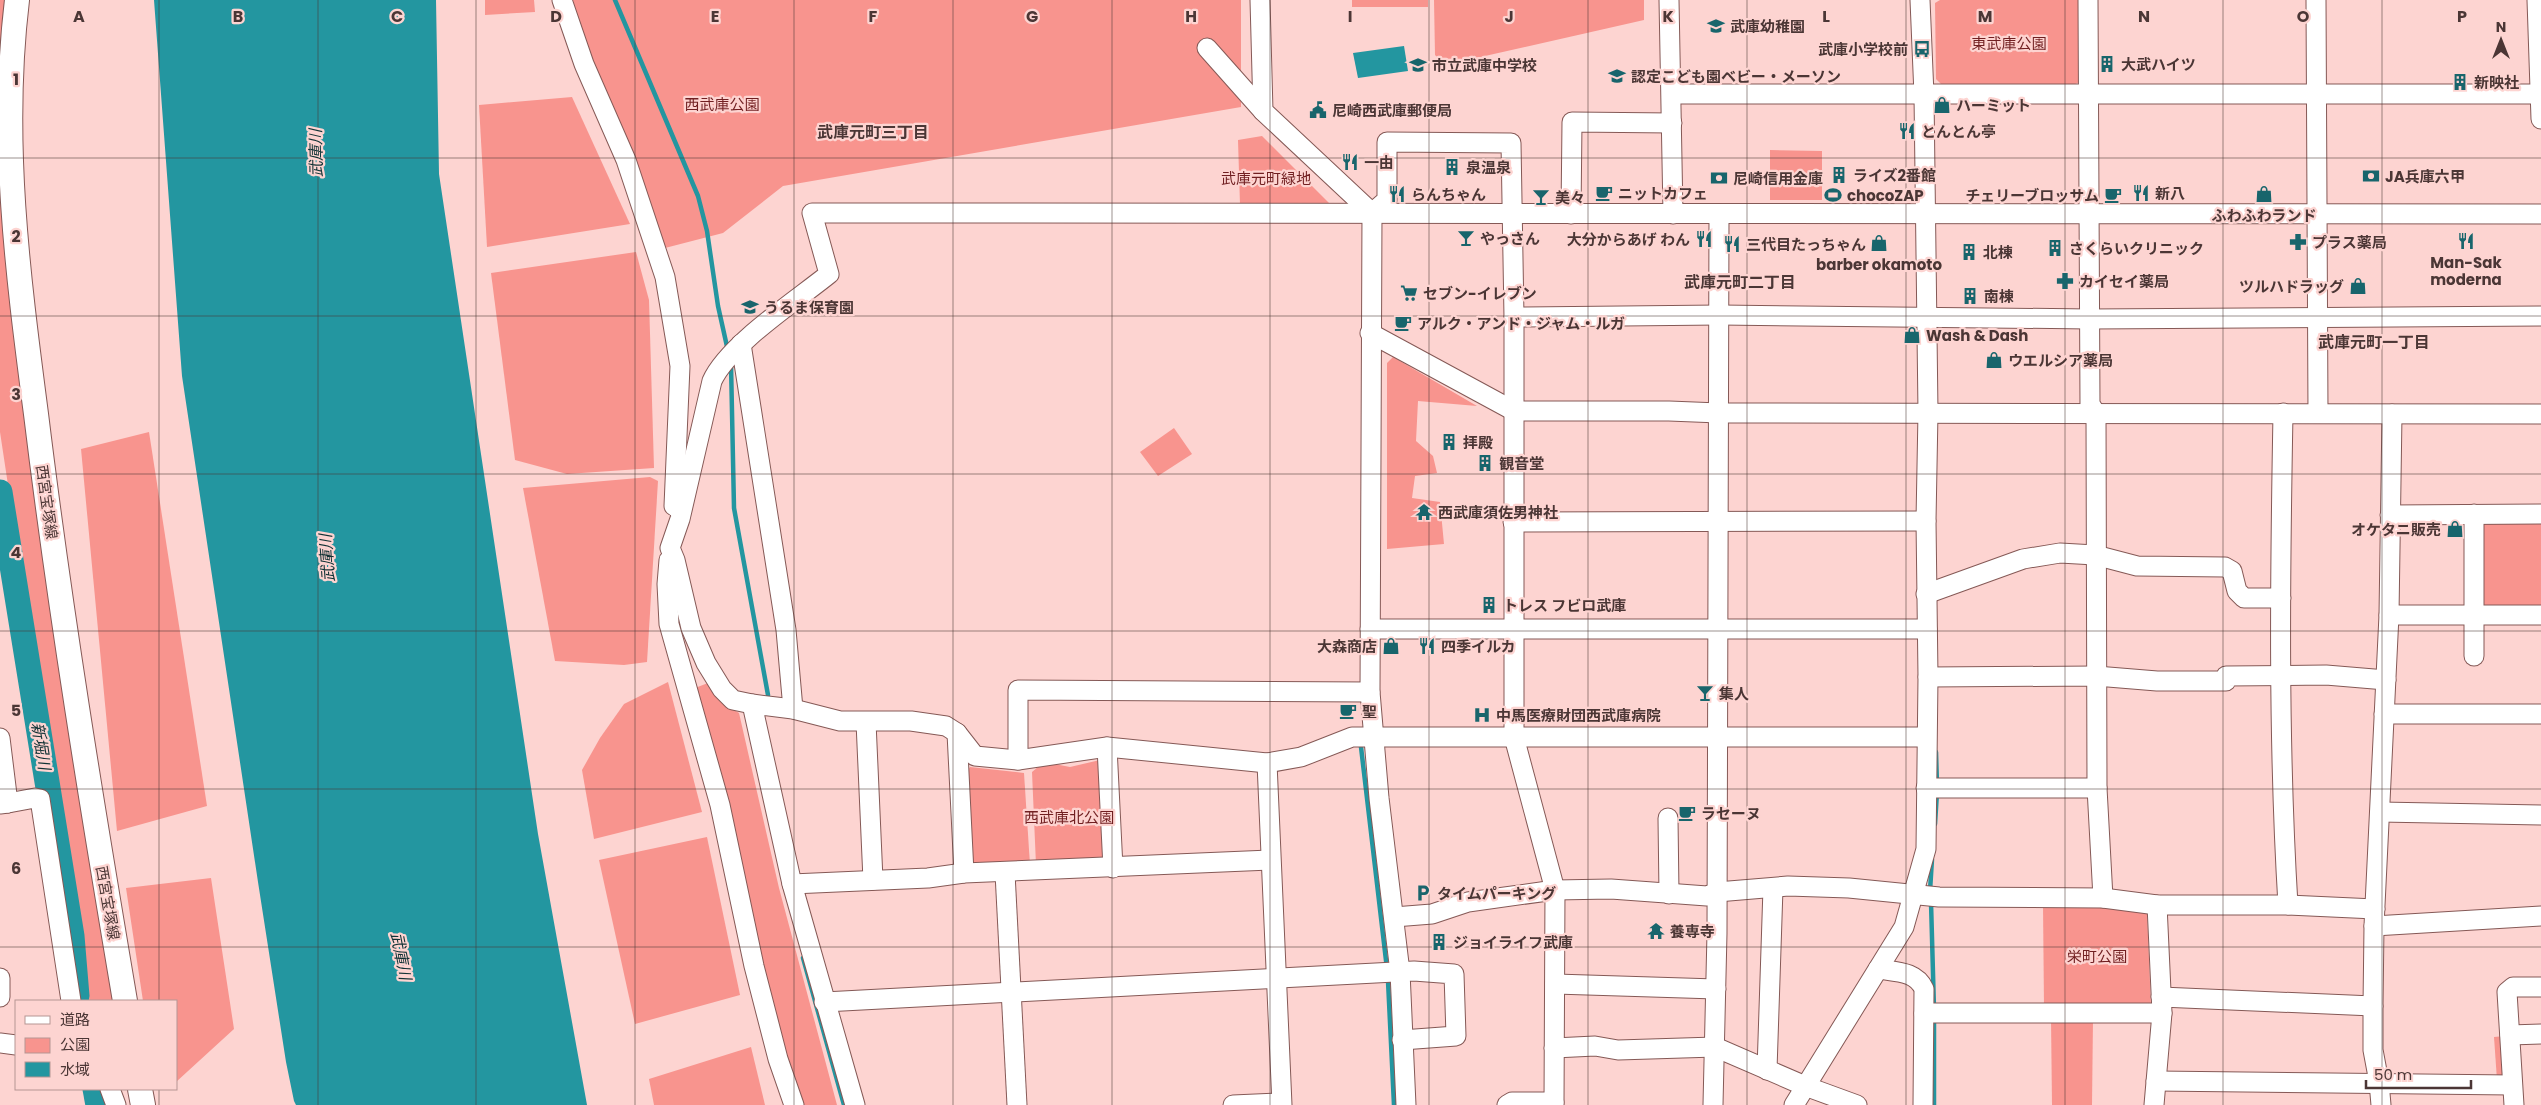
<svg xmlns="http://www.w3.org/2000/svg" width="2541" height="1105" font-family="Poppins,'Noto Sans JP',sans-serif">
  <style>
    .green { fill: #f8948e }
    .water { fill: #2396a0 }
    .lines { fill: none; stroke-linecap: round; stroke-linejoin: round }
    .stream { stroke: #2396a0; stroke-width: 4.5 }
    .river { stroke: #2396a0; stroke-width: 25 }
    .minor-casing { stroke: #855956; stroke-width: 21 }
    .major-casing { stroke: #855956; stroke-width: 26 }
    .minor { stroke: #fff; stroke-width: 19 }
    .major { stroke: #fff; stroke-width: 24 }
    .grid { fill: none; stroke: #4b3635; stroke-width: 1; stroke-opacity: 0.55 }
    .labels { text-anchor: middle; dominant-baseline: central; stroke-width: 4.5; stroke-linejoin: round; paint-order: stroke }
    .poi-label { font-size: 15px; font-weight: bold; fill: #4b3635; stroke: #fdd4d1; text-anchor: start }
    .park-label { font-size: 15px; fill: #711f21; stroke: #fdd4d1 }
    .street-label { font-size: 15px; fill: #4b3635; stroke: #fdd4d1 }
    .neighbourhood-label { font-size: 16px; font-weight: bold; fill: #4b3635; stroke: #fdd4d1 }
    .water-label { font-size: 16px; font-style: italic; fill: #113235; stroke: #fdd4d1 }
    .grid-label { font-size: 16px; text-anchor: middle; font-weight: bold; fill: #4b3635; stroke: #fdd4d1; stroke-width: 4.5; stroke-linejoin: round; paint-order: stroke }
  </style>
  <rect width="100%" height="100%" fill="#fdd4d1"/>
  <!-- green -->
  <g class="green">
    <polygon points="0,0 8,0 1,78 123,1001 86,1001 0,432"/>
    <polygon points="485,0 534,0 535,12 485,15"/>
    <polygon points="573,0 1241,0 1241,107 783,186 723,233 665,248 652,209 575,15"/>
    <rect x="1352" y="0" width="76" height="7"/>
    <polygon points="1434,0 1644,0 1644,20 1445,65 1435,55"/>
    <polygon points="1940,0 2082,0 2082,81 2073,85 1942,85 1936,79 1935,3"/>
    <polygon points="572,97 630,224 487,247 479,105"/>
    <polygon points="1262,136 1331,205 1240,205 1238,140"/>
    <polygon points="1770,150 1822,151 1822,200 1770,200"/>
    <polygon points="636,252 649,300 654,468 567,474 515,460 491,273"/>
    <polygon points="1393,357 1477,406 1418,401 1416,441 1433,456 1437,473 1415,476 1412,498 1440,502 1444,544 1387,549 1387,363"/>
    <polygon points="1174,428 1192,454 1158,476 1140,452"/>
    <polygon points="149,432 207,806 117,831 81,449"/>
    <polygon points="650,477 658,481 647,662 624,665 555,661 523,488"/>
    <polygon points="2541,519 2541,608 2485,608 2481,605 2480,525 2484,522"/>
    <polygon points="668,682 702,812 594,839 582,770 600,738 624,704"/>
    <polygon points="708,683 720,701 739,713 779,888 837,1105 802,1105 780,1035 695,688"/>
    <polygon points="1100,760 1107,862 1036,865 1032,772 1044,762 1070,767"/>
    <polygon points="970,767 1024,773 1030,865 975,867 970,863 966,773"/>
    <polygon points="707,837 740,995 635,1024 599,860"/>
    <polygon points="211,878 234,1029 176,1082 176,1001 143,1001 126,888"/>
    <polygon points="2043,905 2101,906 2147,912 2151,1006 2044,1007"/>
    <polygon points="2051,1018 2093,1019 2092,1105 2052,1105"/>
    <polygon points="2505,1036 2508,1075 2497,1080 2494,1037"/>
    <polygon points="751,1047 765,1105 654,1105 649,1079"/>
  </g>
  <!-- water -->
  <g class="water">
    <polygon points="154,0 436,0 439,174 538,834 587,1105 296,1105 294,1101 286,1062 258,882 182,376"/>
    <polygon points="1404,46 1408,71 1358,78 1353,53"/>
  </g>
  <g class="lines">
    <!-- stream -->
    <g class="stream">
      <polyline points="615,0 698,196 707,231 718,306 728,351"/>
      <polyline points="731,364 734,508 768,695"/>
      <polyline points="1361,747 1387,969"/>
      <polyline points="1936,752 1937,784"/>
      <polyline points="1935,824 1937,792"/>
      <polyline points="1930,891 1932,859"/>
      <polyline points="1931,902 1934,1009"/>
      <polyline points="803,958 844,1105"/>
      <polyline points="1388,981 1394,1105"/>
      <polyline points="1934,1105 1934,1017"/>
    </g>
    <!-- river -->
    <g class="river">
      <polyline points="0,492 72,936 77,996"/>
      <polyline points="95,1089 98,1105"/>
    </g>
    <!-- minor casing -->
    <g class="minor-casing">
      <g id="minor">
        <polyline points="562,0 584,64 626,160 665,277 680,366 674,506"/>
        <polyline points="1260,0 1263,111 1372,213"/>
        <polyline points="1669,0 1673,214"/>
        <polyline points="2088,0 2090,404 2096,414 2097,788"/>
        <polyline points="2316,0 2318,413"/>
        <polyline points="2537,0 2541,119"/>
        <polyline points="1207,48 1263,111"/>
        <polyline points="1672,94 2540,94"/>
        <polyline points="1571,214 1572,122 1672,123"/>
        <polyline points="1514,317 1720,315 2090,319 2541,316"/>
        <polyline points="1370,333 1514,411 1669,411 1719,413 2541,414"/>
        <polyline points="741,344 786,630 793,709"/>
        <path d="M2283,413c-3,164 -5,329 5,492"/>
        <polyline points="2390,515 2541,514"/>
        <polyline points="1513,522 1926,521"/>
        <polyline points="669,560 667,584 669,624 720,805 754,966 778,1059 794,1105"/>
        <polyline points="1926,594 2023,559 2060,553 2095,555 2137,566 2225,567 2232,571 2237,591 2244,598 2281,598"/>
        <polyline points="2389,615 2541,615"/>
        <polyline points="1370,629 1927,629"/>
        <polyline points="2474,656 2474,514"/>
        <polyline points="1928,677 2096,676 2157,681 2226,681 2226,676 2326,675 2386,680"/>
        <path d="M752,704l-19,-4 -11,-11 -16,-26 -15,-35 -16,-68 -5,-12 10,-29 32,-138c16,-36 85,-81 117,-107l-17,-61 1729,1"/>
        <polyline points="2384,714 2541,714"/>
        <polyline points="866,722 873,880"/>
        <polyline points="957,733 964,873"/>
        <polyline points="0,738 8,803 0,804"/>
        <polyline points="1107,747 1113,868"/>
        <polyline points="1018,760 1018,690 1370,692"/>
        <polyline points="1267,763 1282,1105"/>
        <polyline points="1926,788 2097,788 2103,898"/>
        <polyline points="8,803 35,798 40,799 71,1001"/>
        <polyline points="2380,812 2541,815"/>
        <polyline points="1668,818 1669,894"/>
        <polyline points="1005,873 1017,1105"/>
        <polyline points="792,884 928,878 964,873 1270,860"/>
        <polyline points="1394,917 1432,914 1468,902 1555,890 1611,889 1707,896 1717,892 1788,886 1849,888 1939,897 2103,898 2157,905 2288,905 2375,909"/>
        <polyline points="2374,926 2541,916"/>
        <path d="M1878,969c18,3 38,2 46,20l-1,116"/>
        <polyline points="0,978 0,997"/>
        <polyline points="1555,984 1716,989"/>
        <polyline points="2161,997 2373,1006"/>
        <polyline points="824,1002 1414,971 1454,974 1456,1036 1402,1040"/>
        <polyline points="1924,1013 2162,1013"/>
        <polyline points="2510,1035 2541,1034"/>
        <polyline points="0,1043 16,1045"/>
        <polyline points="1554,1048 1595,1046 1618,1050 1715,1047 1805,1086 1857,1105"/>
        <polyline points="1767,1070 1773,888"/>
        <polyline points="2156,1081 2512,1085"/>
        <polyline points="110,1089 116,1105"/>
        <polyline points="855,1105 792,884 752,704 793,709 840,721 911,721 946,726 957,733 975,756 1018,760 1107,747 1267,763 1301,757 1352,737 1926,737"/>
        <polyline points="1233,1105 1281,1103"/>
        <polyline points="1406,1105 1400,972 1379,798 1370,692 1372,213 1387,200 1387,142 1511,143 1514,317 1514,737 1555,890 1554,1105"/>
        <polyline points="1507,1105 1512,1102 1554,1102"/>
        <polyline points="1713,1105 1717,933 1719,214"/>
        <polyline points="1794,1105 1904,927 1926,849 1928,677 1926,521 1928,412 1924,95 1920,0"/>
        <polyline points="2154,1105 2162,1013 2157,905"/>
        <polyline points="2381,1105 2379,1082 2373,1050 2373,1006 2374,926 2389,615 2392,414"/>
        <polyline points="2514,1105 2507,992 2513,987 2541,987"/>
      </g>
    </g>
    <!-- major casing -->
    <g class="major-casing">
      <g id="major">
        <path d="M17,0c-17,140 1,276 19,414 24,197 56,392 89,587"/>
        <polyline points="140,1089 143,1105"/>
      </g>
    </g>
    <!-- minor -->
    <use href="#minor" class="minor"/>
    <!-- major -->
    <use href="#major" class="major"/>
  </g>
  <!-- grid -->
  <path class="grid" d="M159,0v1001M318,0v1105M476,0v1105M635,0v1105M794,0v1105M953,0v1105M1112,0v1105M1270,0v1105M1429,0v1105M1588,0v1105M1747,0v1105M1906,0v1105M2065,0v1105M2223,0v1105M2382,0v1105M0,158h2541M0,316h2541M0,474h2541M0,631h2541M0,789h2541M0,947h2541M159,1089v16"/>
  <!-- icons -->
  <defs>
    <g id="school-bare" transform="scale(1.35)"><path d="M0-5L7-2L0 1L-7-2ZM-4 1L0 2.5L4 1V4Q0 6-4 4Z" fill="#18656c" stroke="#fdd4d1" stroke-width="2.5" paint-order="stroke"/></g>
    <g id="bus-bare" transform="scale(1.35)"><path d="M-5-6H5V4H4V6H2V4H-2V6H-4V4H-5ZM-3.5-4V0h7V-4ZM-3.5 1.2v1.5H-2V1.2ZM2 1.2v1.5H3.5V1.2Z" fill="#18656c" stroke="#fdd4d1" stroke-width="2.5" paint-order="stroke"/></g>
    <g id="building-bare" transform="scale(1.35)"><path d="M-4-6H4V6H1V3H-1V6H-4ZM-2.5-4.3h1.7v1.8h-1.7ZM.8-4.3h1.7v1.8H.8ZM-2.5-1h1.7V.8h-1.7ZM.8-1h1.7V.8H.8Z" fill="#18656c" stroke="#fdd4d1" stroke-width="2.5" paint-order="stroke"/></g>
    <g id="shop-bare" transform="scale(1.35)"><path d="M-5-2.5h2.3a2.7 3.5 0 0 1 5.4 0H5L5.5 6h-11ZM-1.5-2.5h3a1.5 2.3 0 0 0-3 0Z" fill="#18656c" stroke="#fdd4d1" stroke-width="2.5" paint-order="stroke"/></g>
    <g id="civic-bare" transform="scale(1.35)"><path d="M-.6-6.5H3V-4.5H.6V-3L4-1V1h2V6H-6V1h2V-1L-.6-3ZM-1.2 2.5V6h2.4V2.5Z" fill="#18656c" stroke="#fdd4d1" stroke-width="2.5" paint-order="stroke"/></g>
    <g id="restaurant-bare" transform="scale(1.35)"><path d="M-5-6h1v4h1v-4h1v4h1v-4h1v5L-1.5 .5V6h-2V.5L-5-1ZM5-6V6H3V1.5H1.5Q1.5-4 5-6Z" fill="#18656c" stroke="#fdd4d1" stroke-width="2.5" paint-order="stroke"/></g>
    <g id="bank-bare" transform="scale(1.35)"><path d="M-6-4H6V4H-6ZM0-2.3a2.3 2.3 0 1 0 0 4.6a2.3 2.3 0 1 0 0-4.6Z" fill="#18656c" stroke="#fdd4d1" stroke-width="2.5" paint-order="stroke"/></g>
    <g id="cafe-bare" transform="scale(1.35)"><path d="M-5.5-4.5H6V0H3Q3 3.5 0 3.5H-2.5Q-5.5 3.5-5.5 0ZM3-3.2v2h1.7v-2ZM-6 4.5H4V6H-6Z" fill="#18656c" stroke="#fdd4d1" stroke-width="2.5" paint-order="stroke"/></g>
    <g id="stadium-bare" transform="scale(1.35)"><path d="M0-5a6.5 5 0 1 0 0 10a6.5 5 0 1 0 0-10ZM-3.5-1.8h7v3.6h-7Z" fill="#18656c" stroke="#fdd4d1" stroke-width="2.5" paint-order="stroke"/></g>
    <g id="bar-bare" transform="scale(1.35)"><path d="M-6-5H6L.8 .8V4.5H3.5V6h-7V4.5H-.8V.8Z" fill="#18656c" stroke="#fdd4d1" stroke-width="2.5" paint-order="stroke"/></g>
    <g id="pharmacy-bare" transform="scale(1.35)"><path d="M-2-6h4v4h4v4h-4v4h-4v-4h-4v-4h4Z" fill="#18656c" stroke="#fdd4d1" stroke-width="2.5" paint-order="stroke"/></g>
    <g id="supermarket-bare" transform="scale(1.35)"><path d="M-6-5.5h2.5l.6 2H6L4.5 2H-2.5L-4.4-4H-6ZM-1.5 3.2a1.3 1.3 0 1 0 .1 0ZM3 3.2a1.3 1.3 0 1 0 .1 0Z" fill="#18656c" stroke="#fdd4d1" stroke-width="2.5" paint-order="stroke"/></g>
    <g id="temple-bare" transform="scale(1.35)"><path d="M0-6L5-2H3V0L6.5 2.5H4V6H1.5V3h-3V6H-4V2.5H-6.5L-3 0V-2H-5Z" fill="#18656c" stroke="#fdd4d1" stroke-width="2.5" paint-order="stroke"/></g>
    <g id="hospital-bare" transform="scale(1.35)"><path d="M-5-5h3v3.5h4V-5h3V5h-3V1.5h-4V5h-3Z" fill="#18656c" stroke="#fdd4d1" stroke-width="2.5" paint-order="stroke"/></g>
    <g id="parking-bare" transform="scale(1.35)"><path d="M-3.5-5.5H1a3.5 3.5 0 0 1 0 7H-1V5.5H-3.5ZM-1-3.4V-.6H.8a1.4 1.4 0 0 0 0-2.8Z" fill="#18656c" stroke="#fdd4d1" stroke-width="2.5" paint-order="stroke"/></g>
  </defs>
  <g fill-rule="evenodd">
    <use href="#school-bare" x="1716" y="26"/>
    <use href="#bus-bare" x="1922" y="49"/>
    <use href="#building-bare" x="2107" y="64"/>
    <use href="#school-bare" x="1418" y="65"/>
    <use href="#school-bare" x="1617" y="76"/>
    <use href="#building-bare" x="2460" y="82"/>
    <use href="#shop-bare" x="1942" y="105"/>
    <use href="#civic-bare" x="1318" y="110"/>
    <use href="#restaurant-bare" x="1907" y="131"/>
    <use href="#restaurant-bare" x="1350" y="162"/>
    <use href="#building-bare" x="1452" y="167"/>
    <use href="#building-bare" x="1839" y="175"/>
    <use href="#bank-bare" x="2371" y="176"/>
    <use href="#bank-bare" x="1719" y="178"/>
    <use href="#cafe-bare" x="1604" y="193"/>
    <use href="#restaurant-bare" x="2141" y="193"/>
    <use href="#restaurant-bare" x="1397" y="194"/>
    <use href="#shop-bare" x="2264" y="194"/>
    <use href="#stadium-bare" x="1833" y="195"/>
    <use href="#cafe-bare" x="2113" y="195"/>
    <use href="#bar-bare" x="1541" y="197"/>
    <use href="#bar-bare" x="1466" y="238"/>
    <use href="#restaurant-bare" x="1704" y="239"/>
    <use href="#restaurant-bare" x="2466" y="241"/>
    <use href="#pharmacy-bare" x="2298" y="242"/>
    <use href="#shop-bare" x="1879" y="243"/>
    <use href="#restaurant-bare" x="1732" y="244"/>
    <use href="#building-bare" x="2055" y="248"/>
    <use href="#building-bare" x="1969" y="252"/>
    <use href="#pharmacy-bare" x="2065" y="281"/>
    <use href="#shop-bare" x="2358" y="286"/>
    <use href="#supermarket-bare" x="1409" y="293"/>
    <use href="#building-bare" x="1970" y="296"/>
    <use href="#school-bare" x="750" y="307"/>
    <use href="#cafe-bare" x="1403" y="323"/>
    <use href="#shop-bare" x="1912" y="335"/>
    <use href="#shop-bare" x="1994" y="360"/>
    <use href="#building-bare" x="1449" y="442"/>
    <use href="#building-bare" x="1485" y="463"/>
    <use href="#temple-bare" x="1424" y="512"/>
    <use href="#shop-bare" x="2455" y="529"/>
    <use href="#building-bare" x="1489" y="605"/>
    <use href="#shop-bare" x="1391" y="646"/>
    <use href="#restaurant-bare" x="1427" y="646"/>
    <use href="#bar-bare" x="1705" y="693"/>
    <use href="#cafe-bare" x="1348" y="711"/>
    <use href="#hospital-bare" x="1482" y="715"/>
    <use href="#cafe-bare" x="1687" y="813"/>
    <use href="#parking-bare" x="1423" y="893"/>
    <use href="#temple-bare" x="1656" y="931"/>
    <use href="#building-bare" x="1439" y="942"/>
  </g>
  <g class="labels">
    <!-- poi labels -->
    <g class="poi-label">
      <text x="1730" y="26">武庫幼稚園</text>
      <text x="1908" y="49" text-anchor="end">武庫小学校前</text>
      <text x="2121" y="64">大武ハイツ</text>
      <text x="1432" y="65">市立武庫中学校</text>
      <text x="1631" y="76">認定こども園ベビー・メーソン</text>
      <text x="2474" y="82">新映社</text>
      <text x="1956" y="105">ハーミット</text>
      <text x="1332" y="110">尼崎西武庫郵便局</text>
      <text x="1921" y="131">とんとん亭</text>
      <text x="1364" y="162">一由</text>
      <text x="1466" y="167">泉温泉</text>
      <text x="1853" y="175">ライズ2番館</text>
      <text x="2385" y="176">JA兵庫六甲</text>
      <text x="1733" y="178">尼崎信用金庫</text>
      <text x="1618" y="193">ニットカフェ</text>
      <text x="2155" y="193">新八</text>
      <text x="1411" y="194">らんちゃん</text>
      <text x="1847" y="195">chocoZAP</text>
      <text x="2099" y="195" text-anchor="end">チェリーブロッサム</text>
      <text x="1555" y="197">美々</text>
      <text x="2264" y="215" text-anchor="middle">ふわふわランド</text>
      <text x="1480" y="238">やっさん</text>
      <text x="1690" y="239" text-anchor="end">大分からあげ わん</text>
      <text x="2312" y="242">プラス薬局</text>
      <text x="1746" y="244">三代目たっちゃん</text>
      <text x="2069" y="248">さくらいクリニック</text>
      <text x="1983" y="252">北棟</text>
      <text x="2466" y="262" text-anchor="middle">Man-Sak<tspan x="2466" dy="17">moderna</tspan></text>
      <text x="1879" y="264" text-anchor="middle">barber okamoto</text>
      <text x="2079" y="281">カイセイ薬局</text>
      <text x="2344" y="286" text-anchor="end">ツルハドラッグ</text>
      <text x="1423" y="293">セブン-イレブン</text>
      <text x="1984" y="296">南棟</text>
      <text x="764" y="307">うるま保育園</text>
      <text x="1417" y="323">アルク・アンド・ジャム・ルガ</text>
      <text x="1926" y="335">Wash &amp; Dash</text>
      <text x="2008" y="360">ウエルシア薬局</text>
      <text x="1463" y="442">拝殿</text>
      <text x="1499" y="463">観音堂</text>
      <text x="1438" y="512">西武庫須佐男神社</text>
      <text x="2441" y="529" text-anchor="end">オケタニ販売</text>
      <text x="1503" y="605">トレス フビロ武庫</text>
      <text x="1377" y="646" text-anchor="end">大森商店</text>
      <text x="1441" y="646">四季イルカ</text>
      <text x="1719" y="693">集人</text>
      <text x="1362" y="711">聖</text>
      <text x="1496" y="715">中馬医療財団西武庫病院</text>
      <text x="1701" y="813">ラセーヌ</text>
      <text x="1437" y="893">タイムパーキング</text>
      <text x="1670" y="931">養専寺</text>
      <text x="1453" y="942">ジョイライフ武庫</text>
    </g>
    <!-- park labels -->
    <g class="park-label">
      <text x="2009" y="43">東武庫公園</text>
      <text x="722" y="104">西武庫公園</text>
      <text x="1266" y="178">武庫元町緑地</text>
      <text x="1069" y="817">西武庫北公園</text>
      <text x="2097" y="956">栄町公園</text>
    </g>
    <!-- street labels -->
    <g class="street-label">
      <text transform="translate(47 502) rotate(82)">西宮宝塚線</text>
      <text transform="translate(108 903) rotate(80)">西宮宝塚線</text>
    </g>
    <!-- neighbourhood labels -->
    <g class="neighbourhood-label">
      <text x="873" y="132">武庫元町三丁目</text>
      <text x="1740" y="282">武庫元町二丁目</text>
      <text x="2374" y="342">武庫元町一丁目</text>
    </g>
    <!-- water labels -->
    <g class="water-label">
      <text transform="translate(316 153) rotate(-91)">武庫川</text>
      <text transform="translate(327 558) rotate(-94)">武庫川</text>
      <text transform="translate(41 746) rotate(81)">新堀川</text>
      <text transform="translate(401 956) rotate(79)">武庫川</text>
    </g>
  </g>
  <g class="grid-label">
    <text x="79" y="22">A</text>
    <text x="238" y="22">B</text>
    <text x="397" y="22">C</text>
    <text x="556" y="22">D</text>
    <text x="715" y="22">E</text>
    <text x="873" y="22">F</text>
    <text x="1032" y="22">G</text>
    <text x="1191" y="22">H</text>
    <text x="1350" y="22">I</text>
    <text x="1509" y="22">J</text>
    <text x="1668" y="22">K</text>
    <text x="1826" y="22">L</text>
    <text x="1985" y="22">M</text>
    <text x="2144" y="22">N</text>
    <text x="2303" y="22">O</text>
    <text x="2462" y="22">P</text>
    <text x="16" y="85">1</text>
    <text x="16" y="242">2</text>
    <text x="16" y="400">3</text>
    <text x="16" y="558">4</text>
    <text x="16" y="716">5</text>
    <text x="16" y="874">6</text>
  </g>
  <!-- legend -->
  <rect x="15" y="1000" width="162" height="90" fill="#fdd4d1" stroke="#b69593"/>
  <rect x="25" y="1016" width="25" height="8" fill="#ffffff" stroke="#b69593"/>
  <text x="60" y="1025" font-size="15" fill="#4b3635">道路</text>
  <rect x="25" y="1038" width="25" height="15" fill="#f8948e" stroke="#b69593"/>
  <text x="60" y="1050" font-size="15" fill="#4b3635">公園</text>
  <rect x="25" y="1062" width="25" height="15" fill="#2396a0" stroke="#b69593"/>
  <text x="60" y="1075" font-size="15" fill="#4b3635">水域</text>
  <!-- north arrow -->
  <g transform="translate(2501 40)" stroke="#fdd4d1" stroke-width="4" paint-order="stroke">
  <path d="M0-4L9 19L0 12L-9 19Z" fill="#4b3635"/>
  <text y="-8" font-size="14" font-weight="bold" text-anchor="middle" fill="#4b3635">N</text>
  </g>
  <!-- scale -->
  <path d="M2366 1080v8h105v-8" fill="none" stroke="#4b3635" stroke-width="2.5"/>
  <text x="2374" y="1080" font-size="15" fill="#4b3635" stroke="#fdd4d1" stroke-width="4" paint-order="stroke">50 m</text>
</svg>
